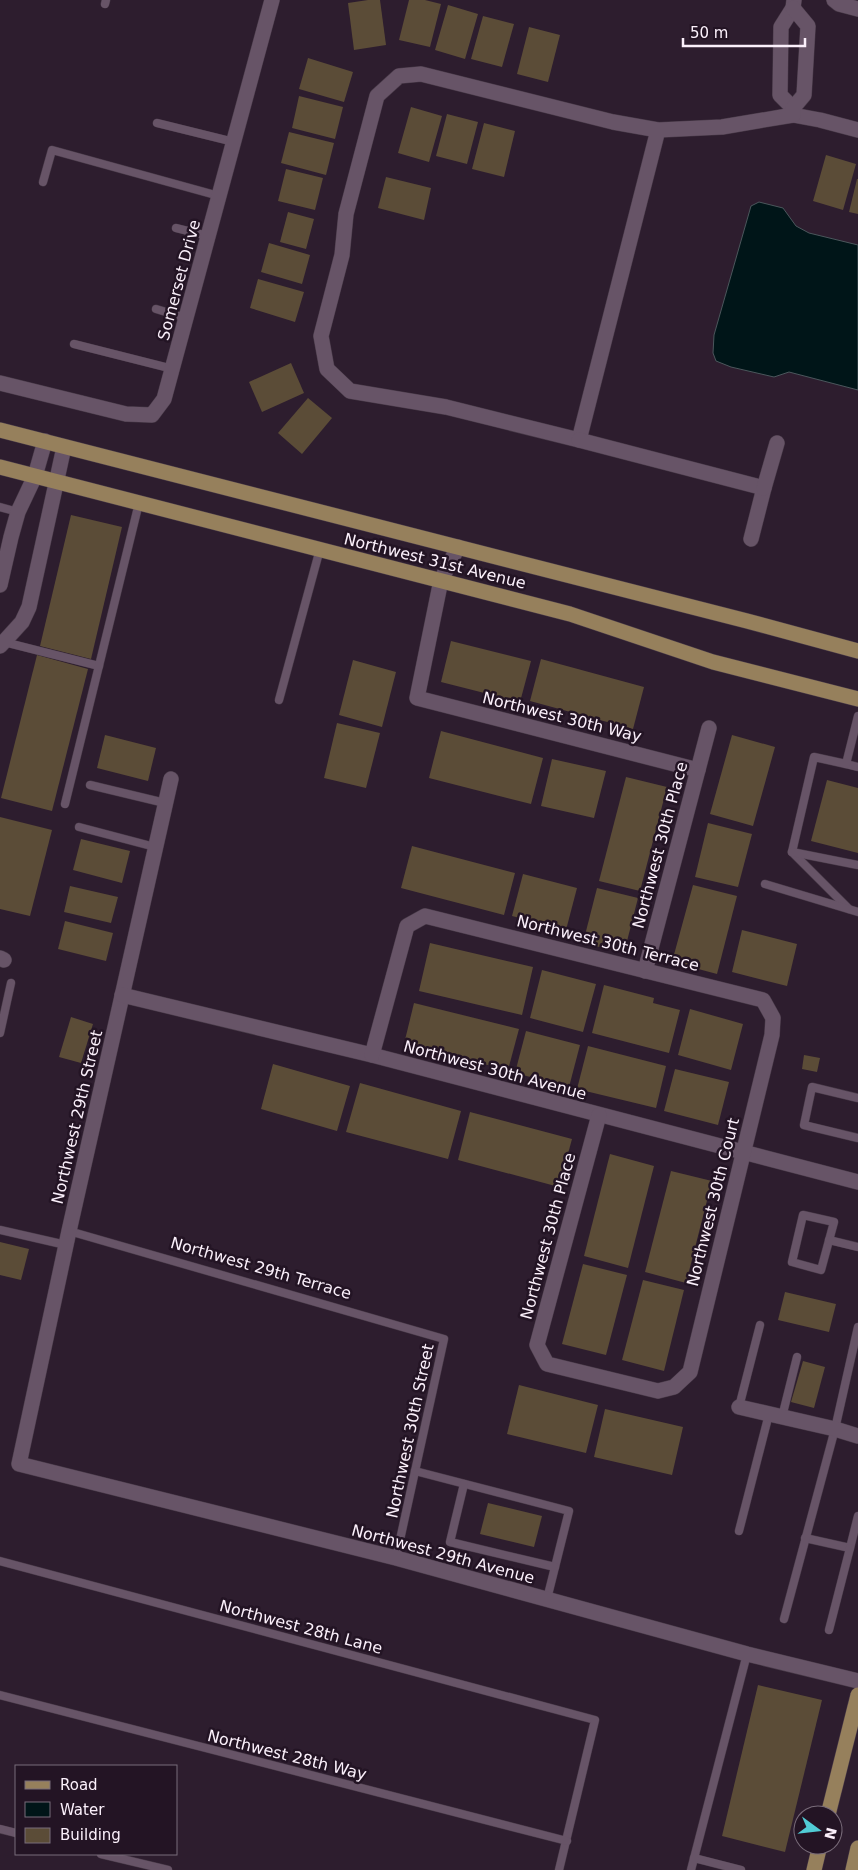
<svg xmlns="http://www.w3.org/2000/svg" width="858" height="1870" font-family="'DejaVu Sans',sans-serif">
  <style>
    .water { fill: #001518; stroke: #4b575c }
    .building { fill: #5b4c37 }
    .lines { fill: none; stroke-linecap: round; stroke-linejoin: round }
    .service-casing { stroke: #483a48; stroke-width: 9 }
    .minor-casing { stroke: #483a48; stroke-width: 16 }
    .primary-casing { stroke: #483a48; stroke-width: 16 }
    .service { stroke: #675467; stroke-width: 8 }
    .minor { stroke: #675467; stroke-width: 15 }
    .primary { stroke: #96805c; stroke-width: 15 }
    .labels { text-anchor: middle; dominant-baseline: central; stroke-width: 5; stroke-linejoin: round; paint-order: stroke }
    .street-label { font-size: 16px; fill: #fbf0fb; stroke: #231424 }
  </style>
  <rect width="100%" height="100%" fill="#2d1d2e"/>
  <!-- water -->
  <polygon class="water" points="759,202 783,208 796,226 809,233 858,245 858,390 789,372 774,377 731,367 716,361 713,353 714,335 751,206"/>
  <!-- building -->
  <g class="building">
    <polygon points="368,0 380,0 386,45 354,50 348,3"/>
    <polygon points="409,0 425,0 441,4 430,47 399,40"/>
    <polygon points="448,5 478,14 465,59 435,50"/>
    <polygon points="483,16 514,24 502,67 471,59"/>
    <polygon points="529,27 560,35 548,82 517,74"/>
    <polygon points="308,58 353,72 344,102 299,89"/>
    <polygon points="299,96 343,107 335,139 292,128"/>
    <polygon points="411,107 442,116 429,162 398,153"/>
    <polygon points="447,114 478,122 467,164 436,156"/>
    <polygon points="484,123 515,131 504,177 472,169"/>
    <polygon points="289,132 334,143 326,175 281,163"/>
    <polygon points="826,155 856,164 843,210 813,201"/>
    <polygon points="286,169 323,178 315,210 278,201"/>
    <polygon points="386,177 431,188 424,220 378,208"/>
    <polygon points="857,179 858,179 858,214 849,212"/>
    <polygon points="288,212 314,219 306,249 280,242"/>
    <polygon points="269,243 310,255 302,284 261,272"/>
    <polygon points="258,279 304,292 295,322 250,308"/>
    <polygon points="291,363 304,393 262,412 249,382"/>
    <polygon points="308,398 332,418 302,454 278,433"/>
    <polygon points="71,515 122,527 91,659 40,646"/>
    <polygon points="451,641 531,661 520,702 441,682"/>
    <polygon points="37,655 88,669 52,811 1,798"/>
    <polygon points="541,659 644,687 633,729 530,701"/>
    <polygon points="353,660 396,672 382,727 339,715"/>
    <polygon points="337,723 380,733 366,788 324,778"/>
    <polygon points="441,731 543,758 531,804 429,778"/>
    <polygon points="105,735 156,748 148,781 97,768"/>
    <polygon points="732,735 775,747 753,826 710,814"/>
    <polygon points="552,759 606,771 594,818 541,806"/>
    <polygon points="626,777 667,787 640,891 599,881"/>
    <polygon points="827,780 858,788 858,853 811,841"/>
    <polygon points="0,817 52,830 30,916 0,909"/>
    <polygon points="708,823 752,834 738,887 695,877"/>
    <polygon points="81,839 130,851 122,883 73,870"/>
    <polygon points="412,846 515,873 504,915 401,888"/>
    <polygon points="523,874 577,888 566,930 512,916"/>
    <polygon points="693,885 737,896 717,974 672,962"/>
    <polygon points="70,886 118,897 111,923 64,912"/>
    <polygon points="597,888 638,898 624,953 583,943"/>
    <polygon points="65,921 113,933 106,961 58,949"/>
    <polygon points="742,930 797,944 787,986 732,972"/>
    <polygon points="430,943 533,967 522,1015 419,991"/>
    <polygon points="542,970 596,984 583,1032 530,1018"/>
    <polygon points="604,985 654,998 653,1003 680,1010 669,1053 592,1033"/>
    <polygon points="414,1003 519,1029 508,1070 404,1044"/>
    <polygon points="690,1009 743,1024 731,1070 678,1055"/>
    <polygon points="71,1017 93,1024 81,1063 59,1057"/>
    <polygon points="526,1031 580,1045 569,1087 515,1073"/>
    <polygon points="588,1046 666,1066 656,1108 577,1089"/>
    <polygon points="804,1055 820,1058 817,1072 802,1069"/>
    <polygon points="273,1064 350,1086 337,1131 261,1109"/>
    <polygon points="675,1069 729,1082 718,1125 664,1111"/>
    <polygon points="360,1083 461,1111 448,1159 346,1132"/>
    <polygon points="470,1112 572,1139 559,1187 458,1160"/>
    <polygon points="610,1154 654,1166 628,1268 584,1256"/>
    <polygon points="671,1171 712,1181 686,1283 645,1272"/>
    <polygon points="0,1242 29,1249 21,1280 0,1275"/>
    <polygon points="583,1264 627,1275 606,1355 562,1344"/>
    <polygon points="643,1280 684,1290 664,1371 622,1360"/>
    <polygon points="785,1292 836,1304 829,1332 778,1320"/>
    <polygon points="803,1361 825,1367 814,1408 791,1402"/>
    <polygon points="519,1385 598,1405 586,1453 507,1434"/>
    <polygon points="605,1409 683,1427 672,1475 594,1457"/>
    <polygon points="488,1503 542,1516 534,1547 480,1534"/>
    <polygon points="758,1685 822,1700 785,1852 722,1836"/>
  </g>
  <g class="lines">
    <!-- service casing -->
    <g class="service-casing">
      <g id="service">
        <polyline points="105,4 106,0"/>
        <polyline points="157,123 234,142"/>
        <polyline points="43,182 52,150 219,196"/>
        <polyline points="176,228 208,236"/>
        <polyline points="156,309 186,318"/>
        <polyline points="74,344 173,369"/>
        <polyline points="0,507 18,512"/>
        <polyline points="4,642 99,666"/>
        <polyline points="279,700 320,549"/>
        <polyline points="846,764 858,767"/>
        <polyline points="90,785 165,803"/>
        <polyline points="65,804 139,503"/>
        <polyline points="79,827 155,847"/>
        <polyline points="792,852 814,757 846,764 858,716"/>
        <polyline points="792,852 849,909"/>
        <polyline points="792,852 858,865"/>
        <polyline points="765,884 858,912"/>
        <polyline points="0,1033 11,983"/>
        <polyline points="858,1098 812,1087 804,1125 858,1138"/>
        <polygon points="803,1215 834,1222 821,1270 792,1262"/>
        <polyline points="0,1230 66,1245"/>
        <polyline points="69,1231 444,1339 396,1558"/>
        <polyline points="829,1240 858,1247"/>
        <polyline points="739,1407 760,1325"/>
        <polyline points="782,1417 797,1357"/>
        <polyline points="415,1471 569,1511 547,1599"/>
        <polyline points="464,1484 450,1542 555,1567"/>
        <polyline points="739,1531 769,1414"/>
        <polyline points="805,1538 850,1548 858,1516"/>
        <polyline points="0,1561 595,1720 559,1870"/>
        <polyline points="784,1619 835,1429 858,1327"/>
        <polyline points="829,1630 850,1548"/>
        <polyline points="0,1695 567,1841"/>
        <polyline points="0,1829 16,1833"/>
        <polyline points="101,1854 168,1870"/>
        <polyline points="694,1858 741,1870"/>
        <polyline points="691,1870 747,1654"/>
      </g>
    </g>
    <!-- minor casing -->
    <g class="minor-casing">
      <g id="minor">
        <polyline points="834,0 839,4 858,9"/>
        <polyline points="793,108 780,95 781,27 793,8 794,0"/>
        <polyline points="793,115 820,120 858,130"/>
        <polyline points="658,130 579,440 446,407 350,391 327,369 321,336 342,255 346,214 377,96 399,76 421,74 613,122 658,130 722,127 793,115 793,108 804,95 808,26 793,8"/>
        <polyline points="0,383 126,414 152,415 164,399 272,0"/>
        <polyline points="579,440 764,488 751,539"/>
        <polyline points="764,488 777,443"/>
        <polyline points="458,547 441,580 417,698 698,770"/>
        <polyline points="0,585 11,537 18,512 35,476 45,441"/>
        <polyline points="0,646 22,622 29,607 64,447"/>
        <polyline points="171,779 69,1231 19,1464 396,1558 747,1654 858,1681"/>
        <polyline points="0,958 4,960"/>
        <polyline points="645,971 709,728"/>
        <polyline points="122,995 372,1055 858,1182"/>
        <polyline points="372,1055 407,926 425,916 763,1000 773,1018 772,1035 690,1372 674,1387 658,1391 547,1364 537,1345 599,1115"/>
        <polyline points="739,1407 835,1429 858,1436"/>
      </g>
    </g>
    <!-- primary casing -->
    <g class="primary-casing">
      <g id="primary">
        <polyline points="0,430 747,621 858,651"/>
        <polyline points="0,467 570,614 713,662 858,699"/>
        <polyline points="828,1815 858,1695"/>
        <polyline points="814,1870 820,1845"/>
        <polyline points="853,1870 858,1848"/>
      </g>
    </g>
    <!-- service -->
    <use href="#service" class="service"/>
    <!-- minor -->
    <use href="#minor" class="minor"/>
    <!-- primary -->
    <use href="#primary" class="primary"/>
  </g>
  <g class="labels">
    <!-- street labels -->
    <g class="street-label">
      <text transform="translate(179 280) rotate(-75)">Somerset Drive</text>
      <text transform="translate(435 561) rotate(14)">Northwest 31st Avenue</text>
      <text transform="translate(562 717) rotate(14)">Northwest 30th Way</text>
      <text transform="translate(660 845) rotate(-75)">Northwest 30th Place</text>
      <text transform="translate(608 943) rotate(14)">Northwest 30th Terrace</text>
      <text transform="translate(495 1070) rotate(15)">Northwest 30th Avenue</text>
      <text transform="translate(77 1117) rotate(-77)">Northwest 29th Street</text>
      <text transform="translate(713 1202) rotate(-76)">Northwest 30th Court</text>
      <text transform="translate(548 1236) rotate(-75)">Northwest 30th Place</text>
      <text transform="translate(261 1268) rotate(16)">Northwest 29th Terrace</text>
      <text transform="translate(410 1431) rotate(-78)">Northwest 30th Street</text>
      <text transform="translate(443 1554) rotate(15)">Northwest 29th Avenue</text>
      <text transform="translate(301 1627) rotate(15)">Northwest 28th Lane</text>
      <text transform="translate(287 1755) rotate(14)">Northwest 28th Way</text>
    </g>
  </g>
  <!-- legend -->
  <rect x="15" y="1765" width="162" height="90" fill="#231424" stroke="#796c7a"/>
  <rect x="25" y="1781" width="25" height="8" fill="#96805c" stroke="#796c7a"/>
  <text x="60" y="1790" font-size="15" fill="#fbf0fb">Road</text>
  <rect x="25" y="1802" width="25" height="15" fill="#001518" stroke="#796c7a"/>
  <text x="60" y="1815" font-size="15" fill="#fbf0fb">Water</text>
  <rect x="25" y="1828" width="25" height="15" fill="#5b4c37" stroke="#796c7a"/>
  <text x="60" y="1840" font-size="15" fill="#fbf0fb">Building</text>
  <!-- north arrow -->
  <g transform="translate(818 1830) rotate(105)"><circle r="24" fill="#231424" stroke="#796c7a"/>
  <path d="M0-4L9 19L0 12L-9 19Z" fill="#51ccd5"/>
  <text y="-8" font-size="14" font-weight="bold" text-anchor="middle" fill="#fbf0fb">N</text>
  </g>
  <!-- scale -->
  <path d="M683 38v8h122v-8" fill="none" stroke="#fbf0fb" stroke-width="2.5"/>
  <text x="690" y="38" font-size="15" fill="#fbf0fb" stroke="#231424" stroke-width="4" paint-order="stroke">50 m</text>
</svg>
